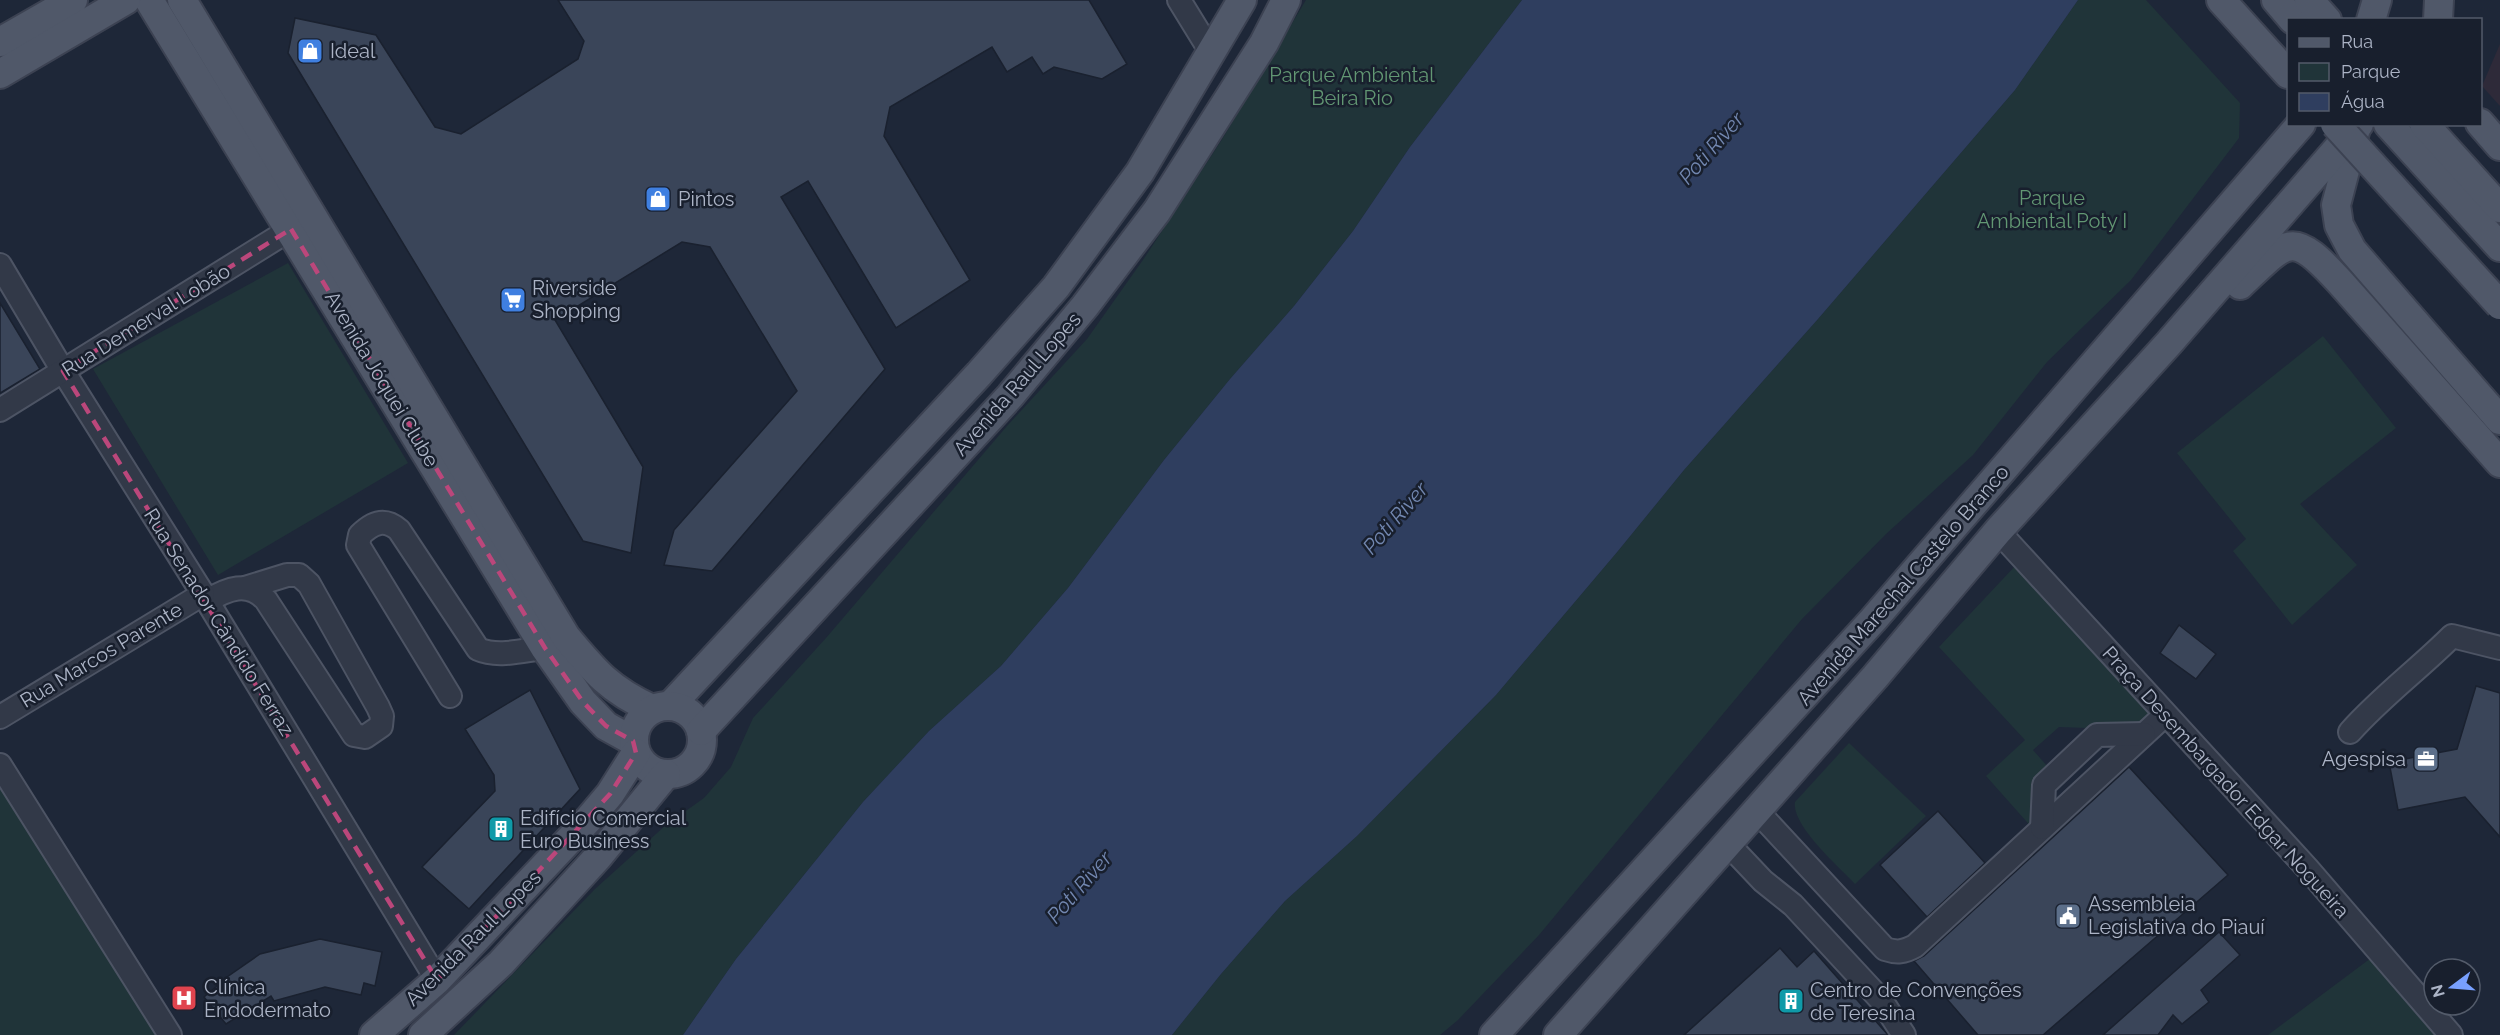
<svg xmlns="http://www.w3.org/2000/svg" width="2500" height="1035" font-family="Raleway,sans-serif">
  <style>
    .medical { fill: #2e2a39 }
    .green { fill: #203439 }
    .water { fill: #2f3e5f }
    .building { fill: #3a4559; stroke: #1a212f; stroke-width: 1.5 }
    .lines { fill: none; stroke-linecap: round; stroke-linejoin: round }
    .minor-casing { stroke: #4d5464; stroke-width: 26 }
    .major-casing { stroke: #3c4252; stroke-width: 32 }
    .minor { stroke: #323948; stroke-width: 22 }
    .major { stroke: #505869; stroke-width: 28 }
    .major-bridge-casing { stroke: #3c4252; stroke-width: 32; stroke-linecap: butt }
    .major-bridge { stroke: #505869; stroke-width: 28 }
    .marked { fill: none; stroke: #bb477b; stroke-width: 4.5; stroke-dasharray: 12 8; stroke-linejoin: round }
    .labels { text-anchor: middle; dominant-baseline: central; stroke-width: 5; stroke-linejoin: round; paint-order: stroke }
    .poi-label { font-size: 20px; fill: #acb4c6; stroke: #181f2d; text-anchor: start }
    .park-label { font-size: 20px; fill: #629773; stroke: #181f2d }
    .street-label { font-size: 20px; fill: #acb4c6; stroke: #181f2d }
    .water-label { font-size: 21px; font-style: italic; fill: #7287b0; stroke: #181f2d }
  </style>
  <rect width="100%" height="100%" fill="#1e2738"/>
  <!-- medical -->
  <polygon class="medical" points="2500,44 2500,106 2482,86"/>
  <!-- green -->
  <g class="green">
    <polygon points="1306,0 1522,0 1410,147 1353,231 1294,306 1230,379 1164,460 1068,588 1001,666 929,731 863,802 736,959 683,1035 454,1035 595,889 666,825 704,798 731,767 753,718 826,638 1007,426 1087,339 1145,257 1221,141"/>
    <polygon points="2078,0 2146,0 2240,103 2239,138 2131,280 2047,362 1973,455 1886,534 1802,619 1539,935 1458,1020 1440,1035 1172,1035 1221,974 1285,901 1357,836 1496,695 1618,551 1684,470 1818,319 2015,90"/>
    <polygon points="288,263 408,463 218,575 93,369"/>
    <polygon points="2323,336 2396,428 2300,504 2357,565 2292,625 2233,551 2246,539 2177,453"/>
    <polygon points="2017,564 2157,717 2143,730 2059,727 2033,750 2048,767 2035,831 1986,776 2025,740 1939,647"/>
    <path d="M1849,743l77,73 -71,68c-16,-17 -64,-59 -60,-82z"/>
    <polygon points="0,776 157,1035 0,1035"/>
    <polygon points="2371,958 2439,1035 2268,1035"/>
  </g>
  <!-- water -->
  <polygon class="water" points="1522,0 2078,0 2015,90 1818,319 1684,470 1618,551 1496,695 1357,836 1285,901 1221,974 1172,1035 683,1035 736,959 863,802 929,731 1001,666 1068,588 1164,460 1230,379 1294,306 1353,231 1410,147"/>
  <!-- building -->
  <g class="building">
    <polygon points="558,0 1089,0 1127,64 1102,79 1054,67 1043,74 1032,57 1007,72 992,47 890,107 884,136 970,280 896,328 808,181 781,197 885,369 712,571 664,565 674,530 797,391 710,247 682,242 555,320 643,467 631,553 583,541 288,53 295,18 376,35 435,127 461,134 578,59 584,41"/>
    <polygon points="0,303 40,369 0,393"/>
    <polygon points="2179,625 2216,654 2196,679 2160,653"/>
    <polygon points="2476,686 2500,693 2500,837 2465,797 2398,810 2389,762 2457,749"/>
    <polygon points="530,690 580,789 469,909 422,867 495,791 494,775 465,729"/>
    <polygon points="2129,767 2228,875 2043,1035 1978,1035 1914,961 1924,956"/>
    <polygon points="1938,811 1985,863 1927,917 1880,865"/>
    <polygon points="2219,932 2240,955 2201,990 2209,1002 2182,1024 2173,1015 2158,1035 2103,1035"/>
    <polygon points="320,939 382,952 375,986 364,983 361,995 325,987 274,1001 271,996 226,1024 204,997 227,977 260,954"/>
    <polygon points="1780,948 1797,967 1814,951 1888,1035 1684,1035"/>
  </g>
  <g class="lines">
    <!-- minor casing -->
    <g class="minor-casing">
      <g id="minor">
        <polyline points="1179,0 1211,52"/>
        <polyline points="0,265 63,371 203,594 437,980"/>
        <polyline points="0,410 291,229"/>
        <polyline points="1998,531 2307,868 2451,1035"/>
        <path d="M207,601c20,-12 41,-21 59,-1l88,135 11,2 16,-11 1,-10 -4,-9 -69,-123 -10,-9h-12l-42,13"/>
        <path d="M450,696l-92,-151 2,-10c13,-13 25,-17 39,-5l79,119c20,9 46,1 67,-1"/>
        <polyline points="0,717 203,594"/>
        <path d="M2350,732c31,-35 69,-63 102,-96l48,12"/>
        <polyline points="0,765 170,1035"/>
        <path d="M1757,811l128,138c12,4 19,3 30,-3l250,-231"/>
        <polyline points="2042,828 2044,785 2097,735 2144,734"/>
        <polyline points="1728,844 1763,881 1793,905 1881,1000 1904,1035"/>
      </g>
    </g>
    <!-- major casing -->
    <g class="major-casing">
      <g id="major">
        <polyline points="149,0 545,648 583,702 606,726 633,741"/>
        <path d="M182,0l384,637c29,35 44,53 86,72"/>
        <polyline points="2221,0 2288,74"/>
        <polyline points="2276,0 2293,20"/>
        <polyline points="2309,0 2327,20"/>
        <polyline points="2371,20 2377,0"/>
        <polyline points="2438,20 2439,0"/>
        <polyline points="0,42 73,0"/>
        <polyline points="0,74 126,0"/>
        <polyline points="2480,123 2500,146"/>
        <polyline points="2388,124 2500,247"/>
        <polyline points="2424,124 2500,208"/>
        <polyline points="2355,132 2336,205 2339,225 2352,250 2500,420"/>
        <path d="M2240,285c48,-45 51,-57 100,-3l160,181"/>
        <polyline points="670,706 979,374 1056,287 1140,172 1242,0"/>
        <circle cx="668" cy="740" r="34"/>
        <polyline points="701,731 1010,396 1085,306 1157,211 1264,43 1286,0"/>
        <polyline points="374,1035 437,980 588,820 610,794 636,753"/>
        <polyline points="423,1035 501,963 597,858 666,774"/>
        <polyline points="1494,1035 1873,620 2301,124"/>
        <polyline points="1558,1035 1875,677 1998,531 2169,343 2359,124"/>
      </g>
    </g>
    <!-- minor -->
    <use href="#minor" class="minor"/>
    <!-- major -->
    <use href="#major" class="major"/>
    <!-- major-bridge casing -->
    <g class="major-bridge-casing">
      <polyline id="major-bridge" points="2335,124 2500,305"/>
    </g>
    <!-- major-bridge -->
    <use href="#major-bridge" class="major-bridge"/>
  </g>
  <!-- marked area -->
  <path class="marked" d="M291,229l254,419 38,54 23,24 27,15 3,12 -26,41 -173,186 -374,-609z"/>
  <!-- icons -->
  <defs>
    <g id="shop-square" transform="scale(1.35)"><rect x="-9" y="-9" width="18" height="18" rx="4" fill="#3f7fe0" stroke="#181f2d"/><path d="M-5-2.5h2.3a2.7 3.5 0 0 1 5.4 0H5L5.5 6h-11ZM-1.5-2.5h3a1.5 2.3 0 0 0-3 0Z" fill="#fff"/></g>
    <g id="supermarket-square" transform="scale(1.35)"><rect x="-9" y="-9" width="18" height="18" rx="4" fill="#3f7fe0" stroke="#181f2d"/><path d="M-6-5.5h2.5l.6 2H6L4.5 2H-2.5L-4.4-4H-6ZM-1.5 3.2a1.3 1.3 0 1 0 .1 0ZM3 3.2a1.3 1.3 0 1 0 .1 0Z" fill="#fff"/></g>
    <g id="office-square" transform="scale(1.35)"><rect x="-9" y="-9" width="18" height="18" rx="4" fill="#5c6f8a" stroke="#181f2d"/><path d="M-6-3h4V-5.5h4V-3h4V5H-6ZM-1-4.5V-3h2v-1.5ZM-6 0V1H6V0Z" fill="#fff"/></g>
    <g id="building-square" transform="scale(1.35)"><rect x="-9" y="-9" width="18" height="18" rx="4" fill="#0f9aa8" stroke="#181f2d"/><path d="M-4-6H4V6H1V3H-1V6H-4ZM-2.5-4.3h1.7v1.8h-1.7ZM.8-4.3h1.7v1.8H.8ZM-2.5-1h1.7V.8h-1.7ZM.8-1h1.7V.8H.8Z" fill="#fff"/></g>
    <g id="civic-square" transform="scale(1.35)"><rect x="-9" y="-9" width="18" height="18" rx="4" fill="#5c6f8a" stroke="#181f2d"/><path d="M-.6-6.5H3V-4.5H.6V-3L4-1V1h2V6H-6V1h2V-1L-.6-3ZM-1.2 2.5V6h2.4V2.5Z" fill="#fff"/></g>
    <g id="hospital-square" transform="scale(1.35)"><rect x="-9" y="-9" width="18" height="18" rx="4" fill="#e0444e" stroke="#181f2d"/><path d="M-5-5h3v3.5h4V-5h3V5h-3V1.5h-4V5h-3Z" fill="#fff"/></g>
  </defs>
  <g fill-rule="evenodd">
    <use href="#shop-square" x="310" y="51"/>
    <use href="#shop-square" x="658" y="199"/>
    <use href="#supermarket-square" x="513" y="300"/>
    <use href="#office-square" x="2426" y="759"/>
    <use href="#building-square" x="501" y="829"/>
    <use href="#civic-square" x="2068" y="916"/>
    <use href="#hospital-square" x="184" y="998"/>
    <use href="#building-square" x="1791" y="1001"/>
  </g>
  <g class="labels">
    <!-- poi labels -->
    <g class="poi-label">
      <text x="330" y="51">Ideal</text>
      <text x="678" y="199">Pintos</text>
      <text x="532" y="288">Riverside<tspan x="532" dy="23">Shopping</tspan></text>
      <text x="2406" y="759" text-anchor="end">Agespisa</text>
      <text x="520" y="818">Edifício Comercial<tspan x="520" dy="23">Euro Business</tspan></text>
      <text x="2088" y="904">Assembleia<tspan x="2088" dy="23">Legislativa do Piauí</tspan></text>
      <text x="204" y="987">Clínica<tspan x="204" dy="23">Endodermato</tspan></text>
      <text x="1810" y="990">Centro de Convenções<tspan x="1810" dy="23">de Teresina</tspan></text>
    </g>
    <!-- park labels -->
    <g class="park-label">
      <text x="1352" y="75">Parque Ambiental<tspan x="1352" dy="23">Beira Rio</tspan></text>
      <text x="2052" y="198">Parque<tspan x="2052" dy="23">Ambiental Poty I</tspan></text>
    </g>
    <!-- street labels -->
    <g class="street-label">
      <text transform="translate(146 320) rotate(-32)">Rua Demerval Lobão</text>
      <text transform="translate(382 379) rotate(59)">Avenida Jóquei Clube</text>
      <text transform="translate(1017 384) rotate(-49)">Avenida Raul Lopes</text>
      <text transform="translate(1903 585) rotate(-49)">Avenida Marechal Castelo Branco</text>
      <text transform="translate(219 622) rotate(58)">Rua Senador Cândido Ferraz</text>
      <text transform="translate(101 655) rotate(-31)">Rua Marcos Parente</text>
      <text transform="translate(2226 782) rotate(48)">Praça Desembargador Edgar Nogueira</text>
      <text transform="translate(473 938) rotate(-45)">Avenida Raul Lopes</text>
    </g>
    <!-- water labels -->
    <g class="water-label">
      <text transform="translate(1711 148) rotate(-49)">Poti River</text>
      <text transform="translate(1395 518) rotate(-49)">Poti River</text>
      <text transform="translate(1079 887) rotate(-49)">Poti River</text>
    </g>
  </g>
  <!-- legend -->
  <rect x="2287" y="18" width="195" height="108" fill="#181f2d" stroke="#535b6a" stroke-width="1.5"/>
  <rect x="2299" y="38" width="30" height="9" fill="#505869" stroke="#535b6a" stroke-width="1.5"/>
  <text x="2341" y="48" font-size="18" fill="#acb4c6">Rua</text>
  <rect x="2299" y="63" width="30" height="18" fill="#203439" stroke="#535b6a" stroke-width="1.5"/>
  <text x="2341" y="78" font-size="18" fill="#acb4c6">Parque</text>
  <rect x="2299" y="93" width="30" height="18" fill="#2f3e5f" stroke="#535b6a" stroke-width="1.5"/>
  <text x="2341" y="108" font-size="18" fill="#acb4c6">Água</text>
  <!-- north arrow -->
  <g transform="translate(2452 987) rotate(254)"><circle r="28" fill="#181f2d" stroke="#535b6a" stroke-width="1.5"/>
  <path d="M0-4.5L10 22L0 15L-10 22Z" fill="#78a0fe"/>
  <text y="-9" font-size="16" font-weight="bold" text-anchor="middle" fill="#acb4c6">N</text>
  </g>
</svg>
